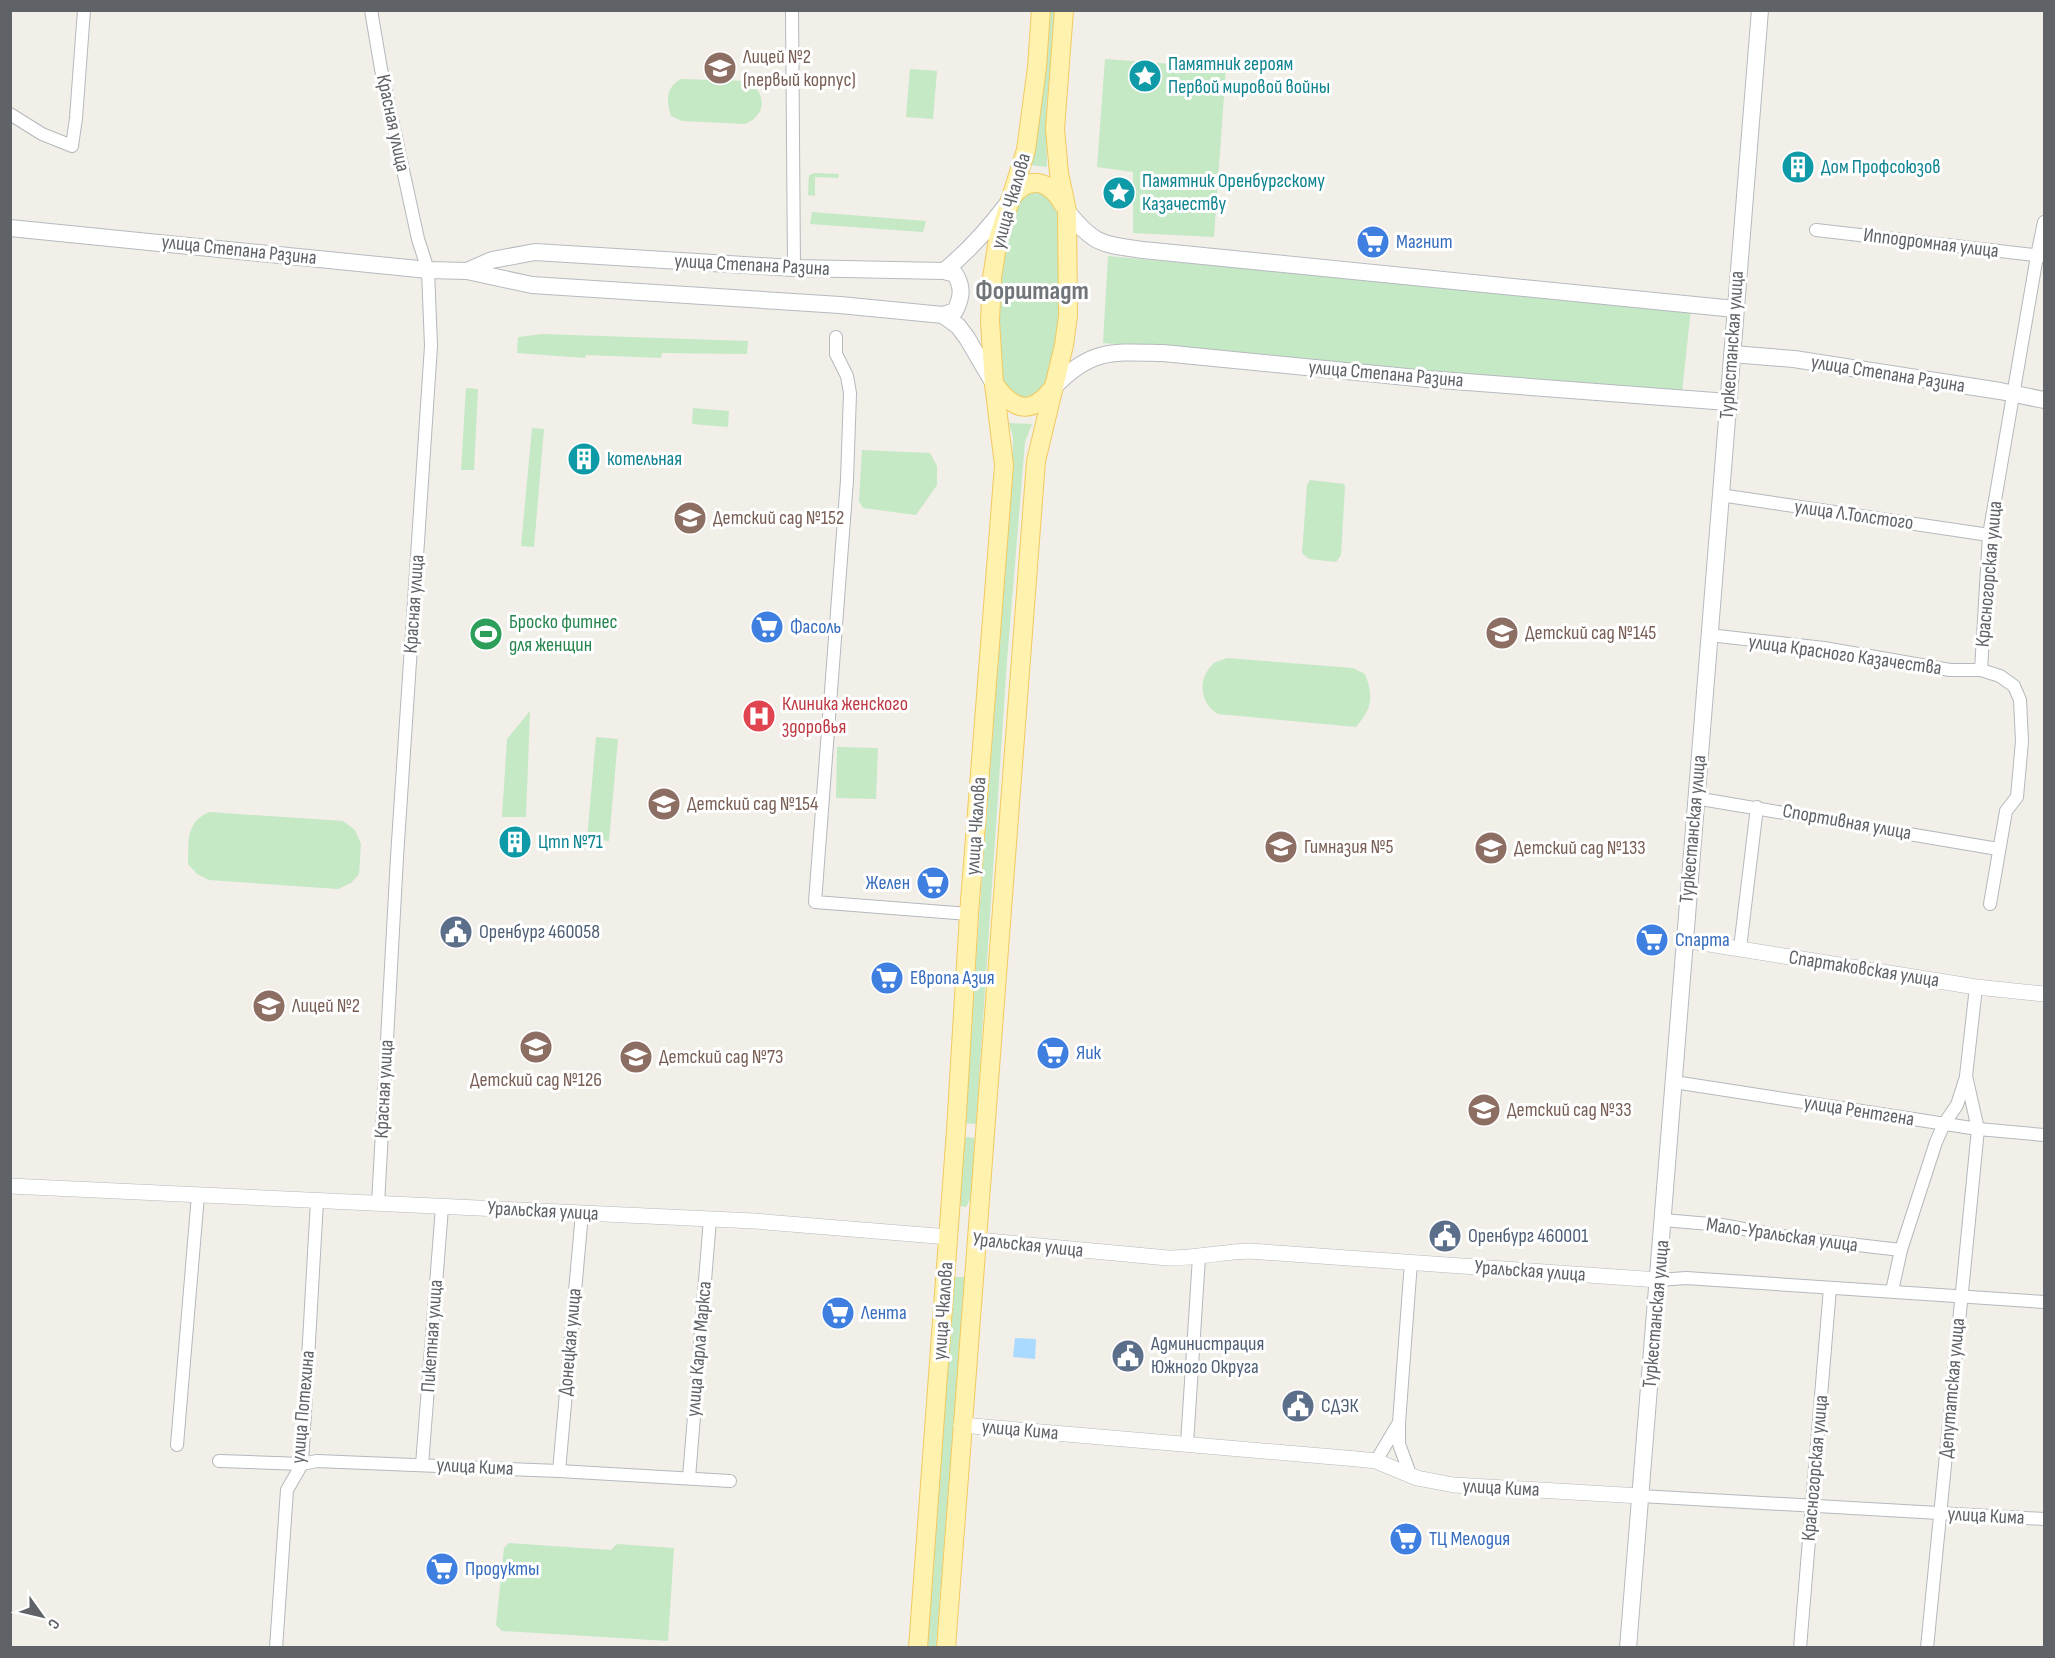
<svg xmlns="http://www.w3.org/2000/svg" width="2055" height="1658" font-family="'Sofia Sans Condensed',sans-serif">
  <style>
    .green { fill: #c5e8c5 }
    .water { fill: #aadaff }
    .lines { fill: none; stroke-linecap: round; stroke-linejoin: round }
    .minor-casing { stroke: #b5b8bc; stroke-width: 14 }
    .tertiary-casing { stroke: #b5b8bc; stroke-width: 16 }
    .secondary-casing { stroke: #b6babf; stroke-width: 18 }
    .primary-casing { stroke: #f2c960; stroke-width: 20 }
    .minor { stroke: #fff; stroke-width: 12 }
    .tertiary { stroke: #fff; stroke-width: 15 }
    .secondary { stroke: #fff; stroke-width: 16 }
    .primary { stroke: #fff2af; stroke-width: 18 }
    .labels { text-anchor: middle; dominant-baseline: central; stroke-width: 6; stroke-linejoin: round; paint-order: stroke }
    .education-label { font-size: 20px; fill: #785e54; stroke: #fff; text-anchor: start }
    .culture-label { font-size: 20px; fill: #0d838f; stroke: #fff; text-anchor: start }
    .street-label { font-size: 20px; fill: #5f6368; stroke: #fff }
    .shop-label { font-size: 20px; fill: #366cbe; stroke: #fff; text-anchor: start }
    .leisure-label { font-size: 20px; fill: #27864d; stroke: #fff; text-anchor: start }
    .health-label { font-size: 20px; fill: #be3a42; stroke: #fff; text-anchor: start }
    .service-label { font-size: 20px; fill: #4e5e75; stroke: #fff; text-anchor: start }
    .district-label { font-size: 26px; font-weight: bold; fill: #70757a; stroke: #fff }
  </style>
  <rect width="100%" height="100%" fill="#f1efe8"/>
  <!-- green -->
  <g class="green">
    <polygon points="1044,11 1055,11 1046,113 1047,167 1029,165"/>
    <polygon points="1105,59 1226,68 1214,237 1133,233 1133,172 1097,167"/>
    <polygon points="910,69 937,71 933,119 906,117"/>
    <path d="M681,79l66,2c20,12 20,34 -2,43l-63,-3 -11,-5c-5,-16 -5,-29 10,-37z"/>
    <polygon points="815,173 839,174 838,178 815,177 815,196 808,195 809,175"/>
    <path d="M1039,192l11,6 10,22 2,81 -13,79c-12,18 -35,27 -47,2 -2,-4 -1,-13 -2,-18 -3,-45 -1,-93 10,-137 2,-7 2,-16 6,-22 5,-9 13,-12 23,-13z"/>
    <polygon points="812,212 926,221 923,232 810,224"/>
    <polygon points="1108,256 1691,309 1682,392 1103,343"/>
    <polygon points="543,334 748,341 747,354 662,353 661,358 586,355 585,358 517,353 518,337"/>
    <polygon points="466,388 478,389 474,470 461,470"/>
    <polygon points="693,408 729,411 728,427 692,424"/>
    <polygon points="1009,423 1032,424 1025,442 1007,661 976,1124 964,1123 1012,469 1013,437"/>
    <polygon points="532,428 544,429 534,547 521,546"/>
    <polygon points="862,450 930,453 937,466 937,485 916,515 863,508 859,501"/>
    <polygon points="1310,480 1344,484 1345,487 1341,555 1336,562 1309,559 1302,553 1307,485"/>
    <path d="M1227,658l126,10 12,6c9,24 7,34 -9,53l-138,-13c-18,-10 -21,-35 -5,-50 3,-3 10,-4 14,-6z"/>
    <polygon points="530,711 526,817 502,817 507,739"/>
    <polygon points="596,737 618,739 609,841 587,839"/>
    <polygon points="837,747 878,748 876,799 836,798"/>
    <path d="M209,812l134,9 12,9 6,14 -2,30 -8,9 -13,6 -129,-9 -12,-6 -9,-10c1,-23 -3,-41 21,-52z"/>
    <polygon points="967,1137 974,1138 976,1140 973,1194 966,1207 960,1206 964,1139"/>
    <polygon points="954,1277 965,1277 936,1647 926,1648"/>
    <polygon points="509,1543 611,1550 617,1544 674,1548 668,1641 502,1631 496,1625 504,1548"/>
  </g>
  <!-- water -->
  <polygon class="water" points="1015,1338 1036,1339 1035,1359 1013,1357"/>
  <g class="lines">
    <!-- minor casing -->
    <g class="minor-casing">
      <g id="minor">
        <polyline points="371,10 381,69 418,239 428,270 431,346 397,857 378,1204"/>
        <polyline points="792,10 794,268"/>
        <polyline points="10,114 42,134 72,146 76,118 84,10"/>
        <polyline points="1816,230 2043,256"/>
        <polyline points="836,337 836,354 847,376 850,393 847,480 815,902 969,914"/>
        <polyline points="1720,495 1989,535"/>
        <polyline points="1709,635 1824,648 1950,670 1981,670"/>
        <polyline points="1695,798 1998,849"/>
        <polyline points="1990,904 2006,811 2017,797 2022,741 2020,700 2014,686 2000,676 1981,670 1989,535 2037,256 2044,222"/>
        <polyline points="1740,948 1757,807"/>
        <polyline points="1674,1082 1978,1129 2044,1135"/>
        <polyline points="1663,1220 1722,1225 1788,1237 1901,1250"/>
        <polyline points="1659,1280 1686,1278 2044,1302"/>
        <polyline points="1892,1291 1901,1250 1936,1142 1944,1124 1957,1105 1966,1077"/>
        <polyline points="1187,1444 1199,1257"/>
        <polyline points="177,1445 198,1195"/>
        <polyline points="219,1461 302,1464 317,1461 559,1471 730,1481"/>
        <polyline points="1376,1461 1398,1424"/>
        <polyline points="422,1465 442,1207"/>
        <polyline points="559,1471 582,1213"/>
        <polyline points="1410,1474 1399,1444 1399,1423 1411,1262"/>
        <polyline points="689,1478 710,1219"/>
        <polyline points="1641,1496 2044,1519"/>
        <polyline points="276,1648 287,1490 302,1464 317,1201"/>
        <polyline points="1800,1648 1830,1288"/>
        <polyline points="1927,1648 1978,1129 1966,1076 1976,987"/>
      </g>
    </g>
    <!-- tertiary casing -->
    <g class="tertiary-casing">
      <g id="tertiary">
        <polyline points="1684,940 1976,987 2044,994"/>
        <polyline points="10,1186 754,1221 949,1237"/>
        <path d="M977,1240l191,18c27,0 54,-6 81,-7l410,29"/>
        <polyline points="961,1425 1357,1459 1376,1461 1417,1478 1454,1485 1641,1496"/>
      </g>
    </g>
    <!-- secondary casing -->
    <g class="secondary-casing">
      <g id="secondary">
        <path d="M1067,211c27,34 35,33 76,39l592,59"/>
        <polyline points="10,228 428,270 467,271 532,285 840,305 943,315 958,326 967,338 994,384"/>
        <path d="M467,271l25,-11 43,-8 259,16 150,3c25,-20 45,-43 64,-68"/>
        <path d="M943,315l12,-4c7,-14 8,-24 0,-37l-11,-3"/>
        <polyline points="1732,354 1794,359 2000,391 2044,400"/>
        <path d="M1055,386c37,-38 58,-34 108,-33l264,26 301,23"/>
        <polyline points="1628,1648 1760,10"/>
      </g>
    </g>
    <!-- primary casing -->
    <g class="primary-casing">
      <g id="primary">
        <path d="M1012,197c18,-23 38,-16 51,7"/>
        <path d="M994,384c20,27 37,32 59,4"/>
        <polyline points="918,1648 956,1130 969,914 1004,465 994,384 990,321 992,278 998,239 1026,150 1037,67 1041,10"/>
        <polyline points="946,1648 1036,461 1064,345 1068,316 1067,211 1059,173 1055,129 1064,10"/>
      </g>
    </g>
    <!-- minor -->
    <use href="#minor" class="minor"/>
    <!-- tertiary -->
    <use href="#tertiary" class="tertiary"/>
    <!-- secondary -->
    <use href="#secondary" class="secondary"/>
    <!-- primary -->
    <use href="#primary" class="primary"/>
  </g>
  <!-- icons -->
  <defs>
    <g id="school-disc" transform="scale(1.725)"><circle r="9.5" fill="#8d6e63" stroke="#fff"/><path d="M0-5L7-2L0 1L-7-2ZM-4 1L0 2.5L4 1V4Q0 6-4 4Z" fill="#fff"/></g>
    <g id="sight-disc" transform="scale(1.725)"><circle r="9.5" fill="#0f9aa8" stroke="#fff"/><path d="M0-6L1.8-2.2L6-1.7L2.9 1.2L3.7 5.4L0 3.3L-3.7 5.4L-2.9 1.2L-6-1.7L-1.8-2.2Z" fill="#fff"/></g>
    <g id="building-disc" transform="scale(1.725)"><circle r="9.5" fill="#0f9aa8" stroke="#fff"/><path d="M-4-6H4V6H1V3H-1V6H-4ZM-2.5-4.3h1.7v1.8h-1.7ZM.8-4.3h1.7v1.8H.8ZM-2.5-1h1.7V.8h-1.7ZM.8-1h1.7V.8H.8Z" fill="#fff"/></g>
    <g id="supermarket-disc" transform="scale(1.725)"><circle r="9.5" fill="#3f7fe0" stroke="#fff"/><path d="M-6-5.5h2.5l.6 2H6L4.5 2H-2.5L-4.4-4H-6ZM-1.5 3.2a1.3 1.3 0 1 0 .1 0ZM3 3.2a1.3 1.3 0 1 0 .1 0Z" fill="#fff"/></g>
    <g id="stadium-disc" transform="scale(1.725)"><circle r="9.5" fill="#2e9e5b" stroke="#fff"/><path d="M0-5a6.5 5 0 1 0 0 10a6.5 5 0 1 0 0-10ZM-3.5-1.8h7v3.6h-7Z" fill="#fff"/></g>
    <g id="hospital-disc" transform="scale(1.725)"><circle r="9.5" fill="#e0444e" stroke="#fff"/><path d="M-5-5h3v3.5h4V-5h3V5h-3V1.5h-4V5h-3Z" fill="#fff"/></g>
    <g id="civic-disc" transform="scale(1.725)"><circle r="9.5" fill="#5c6f8a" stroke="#fff"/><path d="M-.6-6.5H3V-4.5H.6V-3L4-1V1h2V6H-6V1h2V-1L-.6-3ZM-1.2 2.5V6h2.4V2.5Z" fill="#fff"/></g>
  </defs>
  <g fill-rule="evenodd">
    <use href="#school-disc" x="720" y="68"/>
    <use href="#sight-disc" x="1145" y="76"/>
    <use href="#building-disc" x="1798" y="167"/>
    <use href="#sight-disc" x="1119" y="193"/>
    <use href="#supermarket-disc" x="1373" y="242"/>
    <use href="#building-disc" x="584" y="459"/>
    <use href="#school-disc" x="690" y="518"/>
    <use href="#supermarket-disc" x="767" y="627"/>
    <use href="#school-disc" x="1502" y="633"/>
    <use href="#stadium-disc" x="486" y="634"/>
    <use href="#hospital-disc" x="759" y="716"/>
    <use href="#school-disc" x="664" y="804"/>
    <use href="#building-disc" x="515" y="842"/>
    <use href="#school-disc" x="1281" y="847"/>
    <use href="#school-disc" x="1491" y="848"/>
    <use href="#supermarket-disc" x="933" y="883"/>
    <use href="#civic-disc" x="456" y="932"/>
    <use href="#supermarket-disc" x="1652" y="940"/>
    <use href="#supermarket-disc" x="887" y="978"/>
    <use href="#school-disc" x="269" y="1006"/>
    <use href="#school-disc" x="536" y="1047"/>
    <use href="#supermarket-disc" x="1053" y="1053"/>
    <use href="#school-disc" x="636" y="1057"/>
    <use href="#school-disc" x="1484" y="1110"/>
    <use href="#civic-disc" x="1445" y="1236"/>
    <use href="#supermarket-disc" x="838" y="1313"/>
    <use href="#civic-disc" x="1128" y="1356"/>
    <use href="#civic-disc" x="1298" y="1406"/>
    <use href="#supermarket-disc" x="1406" y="1539"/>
    <use href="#supermarket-disc" x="442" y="1569"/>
  </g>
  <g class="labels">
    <!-- education labels -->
    <g class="education-label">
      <text x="743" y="57">Лицей №2<tspan x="743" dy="23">(первый корпус)</tspan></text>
      <text x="713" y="518">Детский сад №152</text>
      <text x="1525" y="633">Детский сад №145</text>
      <text x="687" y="804">Детский сад №154</text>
      <text x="1304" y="847">Гимназия №5</text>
      <text x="1514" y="848">Детский сад №133</text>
      <text x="292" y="1006">Лицей №2</text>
      <text x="659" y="1057">Детский сад №73</text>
      <text x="536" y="1080" text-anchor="middle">Детский сад №126</text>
      <text x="1507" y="1110">Детский сад №33</text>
    </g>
    <!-- culture labels -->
    <g class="culture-label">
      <text x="1168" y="64">Памятник героям<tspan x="1168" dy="23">Первой мировой войны</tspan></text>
      <text x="1821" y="167">Дом Профсоюзов</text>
      <text x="1142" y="181">Памятник Оренбургскому<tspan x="1142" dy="23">Казачеству</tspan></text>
      <text x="607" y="459">котельная</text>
      <text x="538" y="842">Цтп №71</text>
    </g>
    <!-- street labels -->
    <g class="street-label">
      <text transform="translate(393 123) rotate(78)">Красная улица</text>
      <text transform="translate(1011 201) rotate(-74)">улица Чкалова</text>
      <text transform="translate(1931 243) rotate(7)">Ипподромная улица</text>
      <text transform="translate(239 250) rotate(6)">улица Степана Разина</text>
      <text transform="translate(752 265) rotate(3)">улица Степана Разина</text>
      <text transform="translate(1732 345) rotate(-86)">Туркестанская улица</text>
      <text transform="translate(1386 374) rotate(5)">улица Степана Разина</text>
      <text transform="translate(1888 374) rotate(9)">улица Степана Разина</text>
      <text transform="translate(1854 515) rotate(8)">улица Л.Толстого</text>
      <text transform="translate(1989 574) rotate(-85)">Красногорская улица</text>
      <text transform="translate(414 604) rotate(-86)">Красная улица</text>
      <text transform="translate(1845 655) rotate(8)">улица Красного Казачества</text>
      <text transform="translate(1847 822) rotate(10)">Спортивная улица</text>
      <text transform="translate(976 826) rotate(-86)">улица Чкалова</text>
      <text transform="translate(1693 829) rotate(-85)">Туркестанская улица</text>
      <text transform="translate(1864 969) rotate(9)">Спартаковская улица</text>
      <text transform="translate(384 1089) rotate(-87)">Красная улица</text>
      <text transform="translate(1859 1111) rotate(9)">улица Рентгена</text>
      <text transform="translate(543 1211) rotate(3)">Уральская улица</text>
      <text transform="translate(1782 1235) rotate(8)">Мало-Уральская улица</text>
      <text transform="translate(1028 1245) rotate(6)">Уральская улица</text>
      <text transform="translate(1530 1271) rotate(4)">Уральская улица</text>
      <text transform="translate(943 1311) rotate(-86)">улица Чкалова</text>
      <text transform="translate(1656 1314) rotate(-85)">Туркестанская улица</text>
      <text transform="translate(432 1336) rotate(-86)">Пикетная улица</text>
      <text transform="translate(570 1342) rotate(-85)">Донецкая улица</text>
      <text transform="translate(699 1349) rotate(-85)">улица Карла Маркса</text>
      <text transform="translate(1952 1388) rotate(-85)">Депутатская улица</text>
      <text transform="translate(303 1407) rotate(-85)">улица Потехина</text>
      <text transform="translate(1020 1430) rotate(5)">улица Кима</text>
      <text transform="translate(475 1467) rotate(3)">улица Кима</text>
      <text transform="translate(1815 1468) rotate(-85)">Красногорская улица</text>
      <text transform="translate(1501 1488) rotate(3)">улица Кима</text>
      <text transform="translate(1986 1516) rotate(3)">улица Кима</text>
    </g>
    <!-- shop labels -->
    <g class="shop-label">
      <text x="1396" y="242">Магнит</text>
      <text x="790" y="627">Фасоль</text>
      <text x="910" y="883" text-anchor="end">Желен</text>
      <text x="1675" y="940">Спарта</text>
      <text x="910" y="978">Европа Азия</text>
      <text x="1076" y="1053">Яик</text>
      <text x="861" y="1313">Лента</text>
      <text x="1429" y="1539">ТЦ Мелодия</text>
      <text x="465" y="1569">Продукты</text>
    </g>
    <!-- leisure labels -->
    <g class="leisure-label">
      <text x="509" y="622">Броско фитнес<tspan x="509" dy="23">для женщин</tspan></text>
    </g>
    <!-- health labels -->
    <g class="health-label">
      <text x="782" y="704">Клиника женского<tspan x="782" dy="23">здоровья</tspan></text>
    </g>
    <!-- service labels -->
    <g class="service-label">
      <text x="479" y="932">Оренбург 460058</text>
      <text x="1468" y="1236">Оренбург 460001</text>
      <text x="1151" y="1344">Администрация<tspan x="1151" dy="23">Южного Округа</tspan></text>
      <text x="1321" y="1406">СДЭК</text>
    </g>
    <!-- district labels -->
    <g class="district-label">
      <text x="1032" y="291">Форштадт</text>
    </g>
  </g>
  <!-- border -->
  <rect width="2055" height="1658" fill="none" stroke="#5f6368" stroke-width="24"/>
  <!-- north arrow -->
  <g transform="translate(42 1616) rotate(124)" stroke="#ffffff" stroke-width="4.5" paint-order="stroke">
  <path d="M0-4.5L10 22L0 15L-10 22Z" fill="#5f6368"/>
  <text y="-9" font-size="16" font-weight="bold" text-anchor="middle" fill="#5f6368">С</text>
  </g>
</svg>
